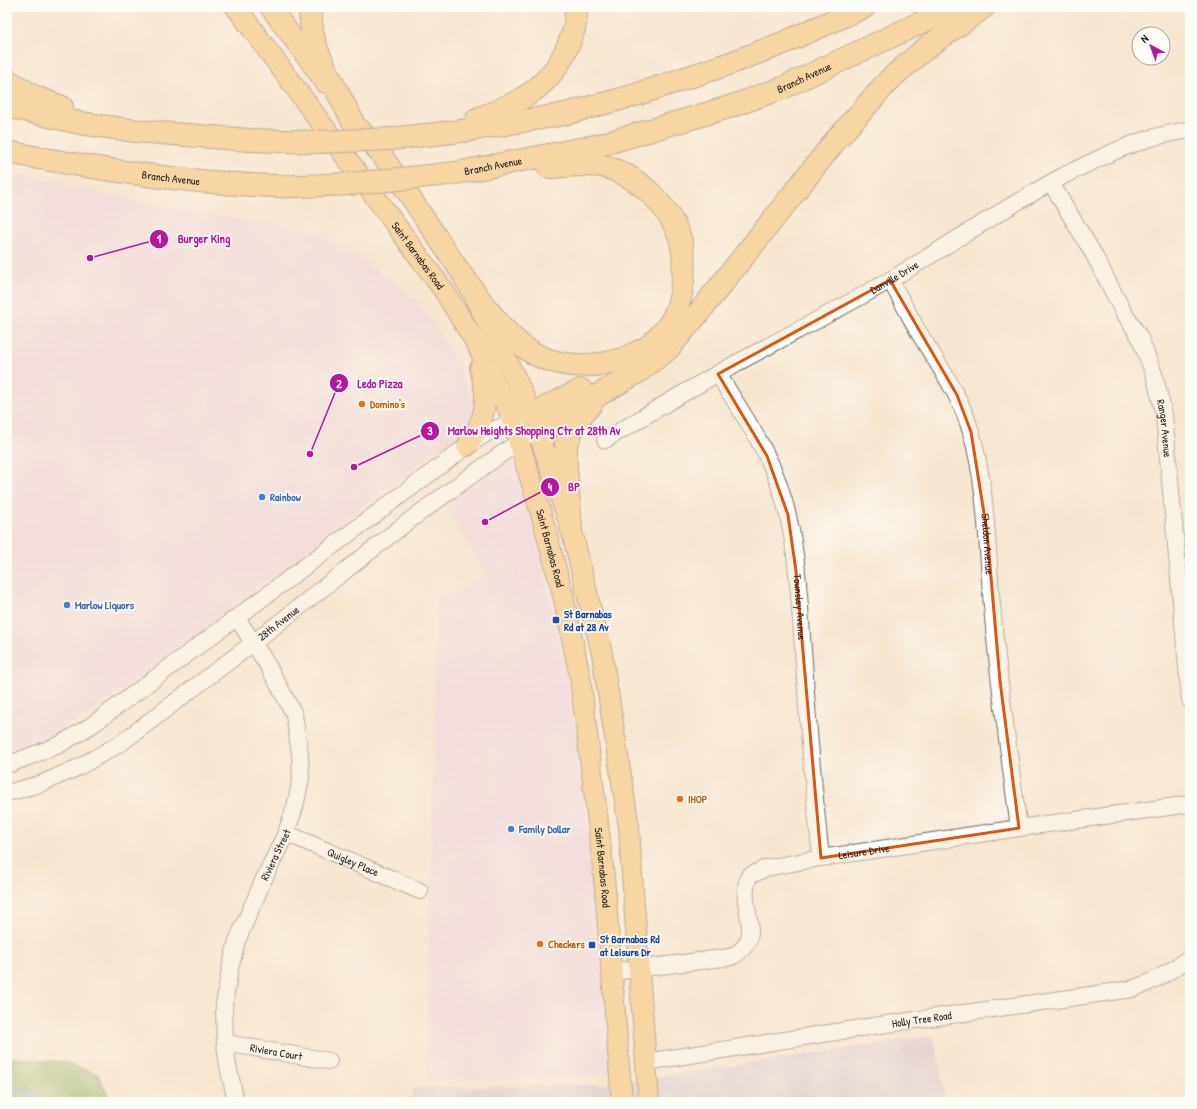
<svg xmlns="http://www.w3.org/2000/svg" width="1197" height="1109" font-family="'Patrick Hand',sans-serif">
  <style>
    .built { fill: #eed0e7 }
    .industrial { fill: #ccbed3 }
    .forest { fill: #8bb065; stroke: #546640 }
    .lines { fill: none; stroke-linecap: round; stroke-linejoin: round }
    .stream { stroke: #54bdd1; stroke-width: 3.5 }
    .minor-casing { stroke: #69635b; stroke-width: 18 }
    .major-casing { stroke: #69635b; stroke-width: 22 }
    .highway-casing { stroke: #69635b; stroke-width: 24 }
    .minor { stroke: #fff; stroke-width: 16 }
    .major { stroke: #f7c06c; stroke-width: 20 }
    .highway { stroke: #f7c06c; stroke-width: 22 }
    .highway-bridge-casing { stroke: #69635b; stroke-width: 24; stroke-linecap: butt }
    .highway-bridge { stroke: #f7c06c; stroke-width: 22 }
    .marked { fill: none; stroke: #de560d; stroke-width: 3; stroke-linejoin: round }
    .food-dot { fill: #e8710a; stroke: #fdfcf7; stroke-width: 1.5 }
    .shop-dot { fill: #3f7fe0; stroke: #fdfcf7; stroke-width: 1.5 }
    .transit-dot { fill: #1a4fb4; stroke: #fdfcf7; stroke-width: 1.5 }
    .labels { text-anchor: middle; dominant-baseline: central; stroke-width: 3.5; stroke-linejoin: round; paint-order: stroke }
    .street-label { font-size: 11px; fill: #1c1c1c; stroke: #fdfcf7 }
    .food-label { font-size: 11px; font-weight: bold; fill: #c56008; stroke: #fdfcf7; text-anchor: start }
    .shop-label { font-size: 11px; font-weight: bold; fill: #366cbe; stroke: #fdfcf7; text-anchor: start }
    .transit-label { font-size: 11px; font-weight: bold; fill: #164399; stroke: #fdfcf7; text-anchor: start }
    .leader { fill: none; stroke: #b5179e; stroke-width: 1.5 }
    .callout-dot { fill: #b5179e; stroke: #fdfcf7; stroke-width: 1.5 }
    .mark-label { font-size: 12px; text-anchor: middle; font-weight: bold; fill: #fff }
    .callout-label { font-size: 12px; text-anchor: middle; font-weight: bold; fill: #b5179e; stroke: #fdfcf7; stroke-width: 3.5; stroke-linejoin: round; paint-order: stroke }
  </style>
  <rect width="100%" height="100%" fill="#fdfcf7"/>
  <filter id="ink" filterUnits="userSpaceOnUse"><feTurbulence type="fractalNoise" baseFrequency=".025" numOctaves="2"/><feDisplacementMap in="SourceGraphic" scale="8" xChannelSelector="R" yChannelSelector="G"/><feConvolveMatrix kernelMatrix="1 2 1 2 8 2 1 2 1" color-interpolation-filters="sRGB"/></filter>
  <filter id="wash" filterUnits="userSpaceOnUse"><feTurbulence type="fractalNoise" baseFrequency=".012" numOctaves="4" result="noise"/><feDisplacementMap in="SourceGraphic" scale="16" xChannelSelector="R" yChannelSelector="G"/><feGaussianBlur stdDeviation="0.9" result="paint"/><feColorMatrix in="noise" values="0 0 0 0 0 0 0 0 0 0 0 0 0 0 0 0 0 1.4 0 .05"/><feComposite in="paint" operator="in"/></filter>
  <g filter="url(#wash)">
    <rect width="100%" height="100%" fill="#f7e7d1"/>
    <!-- built -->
    <g class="built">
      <polygon points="7,171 104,194 214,215 325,232 419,302 458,365 474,404 471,424 341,525 162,661 86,715 41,741 7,751"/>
      <polygon points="515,454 565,659 597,893 610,1075 427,1081 436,603 486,574 445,503"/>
    </g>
    <!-- industrial -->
    <polygon class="industrial" points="934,1036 946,1102 412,1102 413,1088 602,1085"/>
    <!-- forest -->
    <polygon class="forest" points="7,1057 63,1062 98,1074 111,1102 7,1102"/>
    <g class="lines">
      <!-- stream -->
      <polyline class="stream" points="7,1084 48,1102"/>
    </g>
  </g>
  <g filter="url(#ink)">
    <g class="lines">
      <!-- minor casing -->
      <g class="minor-casing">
        <g id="minor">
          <path id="s1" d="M1051,183l42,70 31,60 15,23 15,38 10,40 26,286"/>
          <path id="s2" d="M890,280c10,17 19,35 29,53 20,33 41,61 52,99 16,54 16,117 21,174 6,74 17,148 27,222"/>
          <path id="s3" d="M718,374c22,36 51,77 63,117 18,54 18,114 23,171 4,65 10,131 17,196"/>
          <path id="s4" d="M605,440c37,-22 74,-45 112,-66 57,-32 116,-61 173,-94 59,-35 115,-73 175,-105 40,-20 80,-40 125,-45"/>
          <polyline points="7,765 59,745 92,725 467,446 489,432 523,417"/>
          <path id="s5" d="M7,793l33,-9 39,-17 42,-24 132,-100 157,-123 73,-53 44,-31"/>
          <path id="s6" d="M286,833l134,58"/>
          <path id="s7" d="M612,972l119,-15c39,-21 4,-49 18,-81l17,-8 55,-10 198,-30 171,-24"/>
          <path id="s8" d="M225,1043l104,18"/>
          <path id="s9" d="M646,1062l228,-36 258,-37c22,-7 40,-18 58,-32"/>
          <path id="s10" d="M236,1102l-8,-36 -3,-23 -1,-38 6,-36 7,-28 26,-60 23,-48 9,-26 6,-29 -1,-24 -6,-40 -27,-50 -30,-46"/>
        </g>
      </g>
      <!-- major casing -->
      <g class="major-casing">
        <g id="major">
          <path id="s11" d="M236,7l208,284 32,52 34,70 30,97 23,85 17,82 19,154 6,57 17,214"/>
          <polyline points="270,7 326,83"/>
          <polyline points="360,129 386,161 466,280 515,377 532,414 571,528 602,654 629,827 633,890 649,1102"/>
          <path d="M467,446c10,-14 19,-31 18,-50 0,-9 -3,-19 -5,-28"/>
        </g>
      </g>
      <!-- highway casing -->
      <g class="highway-casing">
        <g id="highway">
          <path d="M310,7c1,12 1,25 5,37 9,26 25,51 37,76"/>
          <polyline points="7,80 35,97 62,107"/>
          <polyline points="7,106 80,123 136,131 249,140 319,142"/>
          <path d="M477,119c49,-18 80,-36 96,-87 3,-8 3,-17 3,-25"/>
          <polyline points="390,139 470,130 565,114 632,96 731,63 783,43 864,7"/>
          <path id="s12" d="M7,152c89,17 178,31 269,34 24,1 49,-1 73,-2"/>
          <path d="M549,167c17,-1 44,-5 60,1 32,10 60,39 71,70 2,5 2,10 3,15 2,23 0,44 -10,65 -8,15 -27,31 -41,41"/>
          <path id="s13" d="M419,177l37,-4 144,-28 129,-38 53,-19 172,-81"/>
          <path d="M466,280c16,23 36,51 59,68 28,20 66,21 97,11 8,-3 15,-7 22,-10"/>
          <polyline points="532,414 581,390"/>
          <polyline points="538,430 638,372 668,349 701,310 836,140 890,79 926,48 984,7"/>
          <polyline points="571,528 566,466 566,444 576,422 592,403"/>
        </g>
      </g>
      <!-- minor -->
      <use href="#minor" class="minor"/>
      <!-- major -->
      <use href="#major" class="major"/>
      <!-- highway -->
      <use href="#highway" class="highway"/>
      <!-- highway-bridge casing -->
      <g class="highway-bridge-casing">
        <g id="highway-bridge">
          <polyline points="319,142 390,139"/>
          <polyline points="349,184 419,177"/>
        </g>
      </g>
      <!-- highway-bridge -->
      <use href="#highway-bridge" class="highway-bridge"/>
    </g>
  </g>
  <!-- marked area -->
  <path d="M0 0H1197V1109H0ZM890,280l67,115 14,37 16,100 13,149 19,147 -198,30 -25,-287 -8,-56 -21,-59 -49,-82z" fill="#f7e7d1" fill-opacity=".55" fill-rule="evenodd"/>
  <path class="marked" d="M890,280l67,115 14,37 16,100 13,149 19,147 -198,30 -25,-287 -8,-56 -21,-59 -49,-82z"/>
  <!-- markers -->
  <g class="food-dot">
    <circle cx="362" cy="404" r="4"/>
    <circle cx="680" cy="799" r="4"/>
    <circle cx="540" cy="944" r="4"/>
  </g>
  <g class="shop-dot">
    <circle cx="262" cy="497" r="4"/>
    <circle cx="67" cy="605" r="4"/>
    <circle cx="511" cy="829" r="4"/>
  </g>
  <g class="transit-dot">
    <rect x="552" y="616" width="8" height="8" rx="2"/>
    <rect x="588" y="941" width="8" height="8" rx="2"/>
  </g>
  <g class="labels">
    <!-- street labels -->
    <g class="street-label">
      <text stroke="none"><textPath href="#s13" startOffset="399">Branch Avenue</textPath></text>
      <text stroke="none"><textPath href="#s13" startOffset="75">Branch Avenue</textPath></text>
      <text stroke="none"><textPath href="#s12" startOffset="166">Branch Avenue</textPath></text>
      <text stroke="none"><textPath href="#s11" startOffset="308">Saint Barnabas Road</textPath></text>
      <text stroke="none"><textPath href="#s4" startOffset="332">Danville Drive</textPath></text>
      <text stroke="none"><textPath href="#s1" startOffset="273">Ranger Avenue</textPath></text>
      <text stroke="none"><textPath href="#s2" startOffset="286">Sheldon Avenue</textPath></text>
      <text stroke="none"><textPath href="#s11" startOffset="632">Saint Barnabas Road</textPath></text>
      <text stroke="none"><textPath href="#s3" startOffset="251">Townsley Avenue</textPath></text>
      <text stroke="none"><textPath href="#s5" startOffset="323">28th Avenue</textPath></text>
      <text stroke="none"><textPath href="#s7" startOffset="328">Leisure Drive</textPath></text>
      <text stroke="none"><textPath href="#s10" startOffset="258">Riviera Street</textPath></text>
      <text stroke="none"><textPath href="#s6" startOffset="73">Quigley Place</textPath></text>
      <text stroke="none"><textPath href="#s11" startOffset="956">Saint Barnabas Road</textPath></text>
      <text stroke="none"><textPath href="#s9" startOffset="279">Holly Tree Road</textPath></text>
      <text stroke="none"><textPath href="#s8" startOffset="52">Riviera Court</textPath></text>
    </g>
    <!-- food labels -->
    <g class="food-label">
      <text x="370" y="404">Domino's</text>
      <text x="688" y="799">IHOP</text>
      <text x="548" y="944">Checkers</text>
    </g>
    <!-- shop labels -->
    <g class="shop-label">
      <text x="270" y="497">Rainbow</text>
      <text x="75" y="605">Marlow Liquors</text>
      <text x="519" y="829">Family Dollar</text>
    </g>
    <!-- transit labels -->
    <g class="transit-label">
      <text x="564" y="614">St Barnabas<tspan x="564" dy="13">Rd at 28 Av</tspan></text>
      <text x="600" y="939">St Barnabas Rd<tspan x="600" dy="13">at Leisure Dr</tspan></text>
    </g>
  </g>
  <!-- callouts -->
  <path class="leader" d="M90 258L159 239M310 454L339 383M354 467L430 431M485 522L550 487"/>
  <g class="callout-dot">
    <circle cx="90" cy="258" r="4"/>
    <circle cx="310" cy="454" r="4"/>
    <circle cx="354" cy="467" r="4"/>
    <circle cx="485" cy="522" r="4"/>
    <circle cx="159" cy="239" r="10"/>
    <circle cx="339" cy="383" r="10"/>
    <circle cx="430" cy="431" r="10"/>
    <circle cx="550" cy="487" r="10"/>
  </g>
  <g class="mark-label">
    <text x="159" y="243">1</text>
    <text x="339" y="388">2</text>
    <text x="430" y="435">3</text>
    <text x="550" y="491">4</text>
  </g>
  <g class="callout-label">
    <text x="204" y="243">Burger King</text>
    <text x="380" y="388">Ledo Pizza</text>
    <text x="534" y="435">Marlow Heights Shopping Ctr at 28th Av</text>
    <text x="574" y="491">BP</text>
  </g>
  <!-- margin -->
  <rect width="1197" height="1109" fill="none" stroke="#fdfcf7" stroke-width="24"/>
  <!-- north arrow -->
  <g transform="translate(1151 46) rotate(319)"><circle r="19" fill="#fdfcf7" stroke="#a3a29f"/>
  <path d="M0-3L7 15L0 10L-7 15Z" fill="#b5179e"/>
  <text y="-6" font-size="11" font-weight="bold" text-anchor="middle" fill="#1c1c1c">N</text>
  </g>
</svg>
